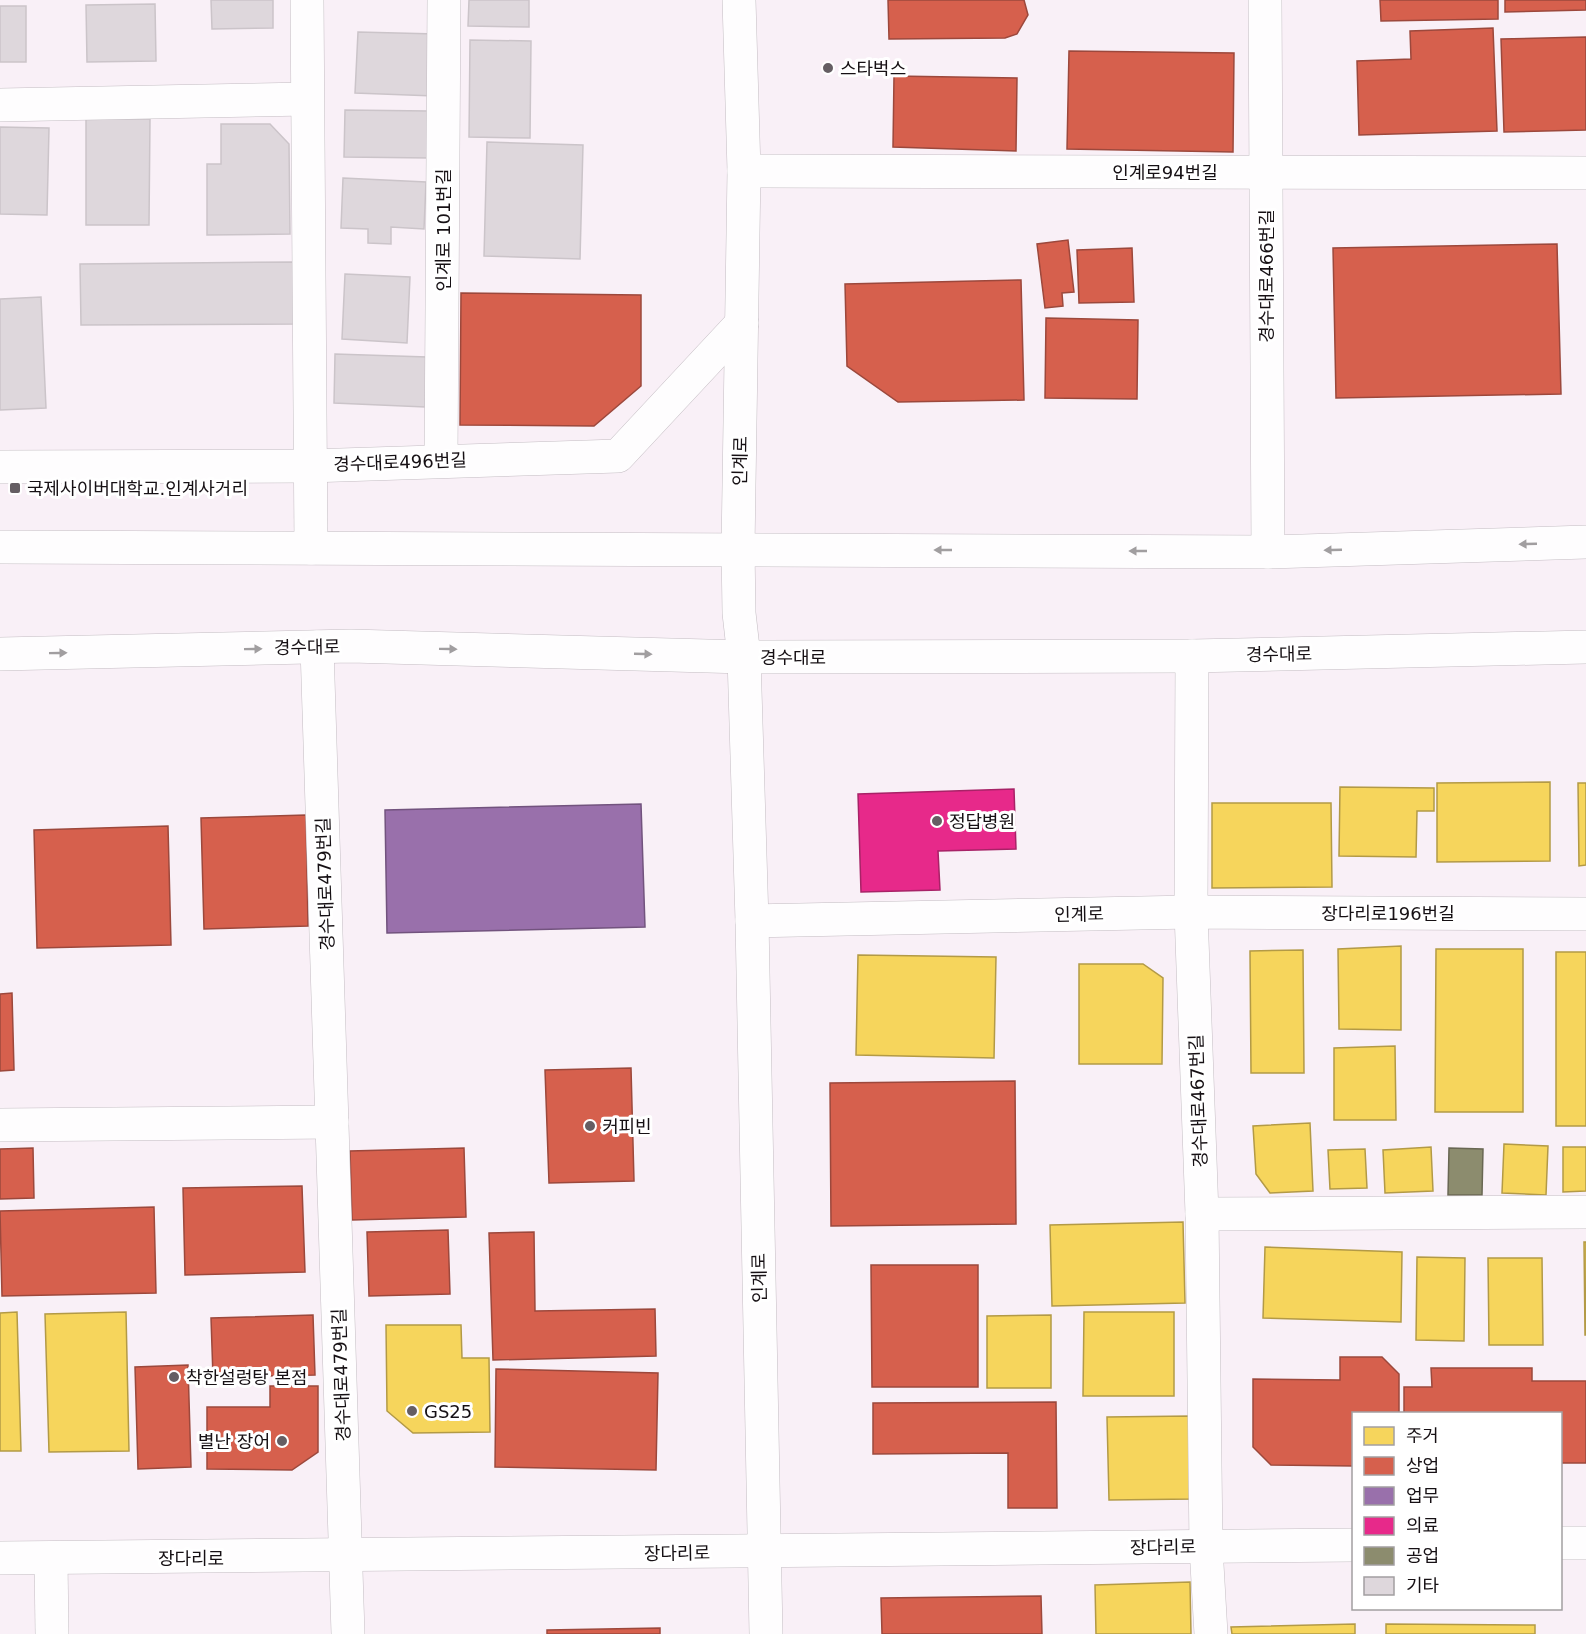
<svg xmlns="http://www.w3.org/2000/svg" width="1586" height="1634" font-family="'DejaVu Sans','Noto Sans KR',sans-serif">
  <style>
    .homes { fill: #f6d55c; stroke: #b39a46; stroke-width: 1.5 }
    .shops { fill: #d6604d; stroke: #9c483c; stroke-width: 1.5 }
    .offices { fill: #9970ab; stroke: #72537e; stroke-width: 1.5 }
    .health { fill: #e7298a; stroke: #a82267; stroke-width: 1.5 }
    .industry { fill: #8c8c6e; stroke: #696753; stroke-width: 1.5 }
    .building { fill: #ded7dc; stroke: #cbc4c9; stroke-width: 1.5 }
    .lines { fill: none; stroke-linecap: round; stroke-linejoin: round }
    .street-casing { stroke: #c4bdc3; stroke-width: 34 }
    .secondary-casing { stroke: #c4bdc3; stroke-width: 34 }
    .primary-casing { stroke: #c4bdc3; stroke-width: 34 }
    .street { stroke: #fefdfe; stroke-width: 33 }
    .secondary { stroke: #fefdfe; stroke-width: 33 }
    .primary { stroke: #fefdfe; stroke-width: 33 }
    .oneway { fill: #a19ea0 }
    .poi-dot { fill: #655e63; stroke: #fff; stroke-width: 2 }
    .labels { text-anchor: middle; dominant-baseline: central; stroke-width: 6; stroke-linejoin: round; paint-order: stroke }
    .poi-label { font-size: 18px; fill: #161014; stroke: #fff; text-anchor: start }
    .street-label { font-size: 18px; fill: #161014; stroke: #fff }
  </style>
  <rect width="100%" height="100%" fill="#f9f0f7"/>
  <!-- homes -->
  <g class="homes">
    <polygon points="1550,782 1550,861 1437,862 1437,783"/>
    <polygon points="1578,783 1586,783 1586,865 1579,866"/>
    <polygon points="1340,787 1434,788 1434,811 1417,811 1416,857 1339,856"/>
    <polygon points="1212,803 1331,803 1332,887 1212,888"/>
    <polygon points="1401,946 1401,1030 1339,1029 1338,949"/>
    <polygon points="1436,949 1523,949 1523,1112 1435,1112"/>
    <polygon points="1303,950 1304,1073 1251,1073 1250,951"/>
    <rect x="1556" y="952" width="30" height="174"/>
    <polygon points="858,955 996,957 994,1058 856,1055"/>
    <polygon points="1079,964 1143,964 1163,978 1162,1064 1079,1064"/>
    <polygon points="1395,1046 1396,1120 1334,1120 1334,1048"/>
    <polygon points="1310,1123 1313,1191 1270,1193 1256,1174 1253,1126"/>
    <polygon points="1504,1144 1548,1146 1546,1195 1502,1193"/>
    <polygon points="1431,1147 1433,1191 1385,1193 1383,1150"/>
    <polygon points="1563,1147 1586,1147 1586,1191 1563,1192"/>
    <polygon points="1365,1149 1367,1188 1330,1189 1328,1150"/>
    <polygon points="1183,1222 1185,1303 1052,1306 1050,1225"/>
    <polygon points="1584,1242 1586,1242 1586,1335 1585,1335"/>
    <polygon points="1265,1247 1402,1252 1401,1322 1263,1318"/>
    <polygon points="1417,1257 1465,1258 1464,1341 1416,1340"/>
    <polygon points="1488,1258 1542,1258 1543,1345 1489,1345"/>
    <polygon points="17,1312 21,1451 0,1451 0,1313"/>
    <polygon points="126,1312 129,1451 49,1452 45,1314"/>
    <polygon points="1084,1312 1174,1312 1174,1396 1083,1396"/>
    <polygon points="1051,1315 1051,1388 987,1388 987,1316"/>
    <polygon points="386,1325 461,1325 462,1358 489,1358 490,1432 413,1433 387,1411"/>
    <polygon points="1191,1416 1193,1499 1109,1500 1107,1417"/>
    <polygon points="1190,1582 1191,1634 1096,1634 1095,1585"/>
    <polygon points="1355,1624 1355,1634 1232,1634 1231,1627"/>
    <polygon points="1386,1624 1535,1625 1535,1634 1386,1634"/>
  </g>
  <!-- shops -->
  <g class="shops">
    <polygon points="888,0 1024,0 1028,15 1017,34 1005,38 889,39"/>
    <polygon points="1380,0 1498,0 1498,19 1381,21"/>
    <polygon points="1505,0 1586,0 1586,10 1505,12"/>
    <polygon points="1493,28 1497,131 1359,135 1357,61 1411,59 1410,31"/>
    <polygon points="1586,37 1586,130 1504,132 1501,39"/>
    <polygon points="1069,51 1234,53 1233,152 1067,149"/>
    <polygon points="894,76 1017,78 1016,151 893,147"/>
    <polygon points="1068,240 1074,292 1062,293 1063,306 1045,308 1037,244"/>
    <polygon points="1557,244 1561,394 1336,398 1333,248"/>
    <polygon points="1132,248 1134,302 1079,303 1077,250"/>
    <polygon points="1021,280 1024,400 898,402 847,366 845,284"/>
    <polygon points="461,293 641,295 641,386 594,426 460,425"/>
    <polygon points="1046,318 1138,320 1137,399 1045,398"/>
    <polygon points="306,815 308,926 204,929 201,818"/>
    <polygon points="168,826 171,945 37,948 34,830"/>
    <polygon points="12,993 14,1070 0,1071 0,994"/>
    <polygon points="631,1068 634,1181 549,1183 545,1070"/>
    <polygon points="1015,1081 1016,1224 831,1226 830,1083"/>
    <polygon points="33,1148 34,1198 0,1199 0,1149"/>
    <polygon points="464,1148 466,1217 352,1220 350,1151"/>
    <polygon points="302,1186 305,1272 185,1275 183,1188"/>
    <polygon points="154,1207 156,1293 2,1296 0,1211"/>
    <polygon points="448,1230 450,1294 369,1296 367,1232"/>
    <polygon points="534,1232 535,1311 655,1309 656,1356 493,1360 489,1233"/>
    <polygon points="871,1265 978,1265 978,1387 872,1387"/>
    <polygon points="313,1315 315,1375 213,1377 211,1318"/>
    <polygon points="1340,1357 1382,1357 1399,1374 1399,1414 1354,1414 1354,1466 1271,1465 1253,1447 1253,1379 1340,1380"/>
    <polygon points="188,1365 191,1467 138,1469 135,1367"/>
    <polygon points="1431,1368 1532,1368 1532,1381 1586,1381 1586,1463 1560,1463 1560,1414 1404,1414 1404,1387 1432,1387"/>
    <polygon points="496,1369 658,1373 656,1470 495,1467"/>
    <polygon points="270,1386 318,1386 318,1452 292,1470 207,1469 207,1407 270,1407"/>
    <polygon points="1056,1402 1057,1508 1008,1508 1008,1453 873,1454 873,1403"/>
    <polygon points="1041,1596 1042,1634 882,1634 881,1598"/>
    <polygon points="660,1628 660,1634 547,1634 547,1630"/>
  </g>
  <!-- offices -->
  <polygon class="offices" points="641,804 645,927 387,933 385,810"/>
  <!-- health -->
  <polygon class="health" points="1014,789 1016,849 938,851 940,890 861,892 858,794"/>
  <!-- industry -->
  <polygon class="industry" points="1449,1148 1483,1149 1482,1195 1448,1195"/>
  <!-- building -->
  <g class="building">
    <polygon points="211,0 273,0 273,28 212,29"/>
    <polygon points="469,0 529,0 529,27 468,26"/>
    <polygon points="155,4 156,61 87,62 86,5"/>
    <rect x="0" y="6" width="26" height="56"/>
    <polygon points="358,32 436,34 434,96 355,93"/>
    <polygon points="470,40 531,41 530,138 469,137"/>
    <polygon points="345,110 429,111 430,158 344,157"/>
    <polygon points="86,118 150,119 149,225 86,225"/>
    <polygon points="221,124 270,124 289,144 290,234 207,235 207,164 221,164"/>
    <polygon points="0,127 49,128 47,215 0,214"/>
    <polygon points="487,142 583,145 580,259 484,256"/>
    <polygon points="343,178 426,182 424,229 391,227 391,244 368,243 368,229 341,228"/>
    <polygon points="293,262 294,324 81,325 80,264"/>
    <polygon points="345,274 410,277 407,343 342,339"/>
    <polygon points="41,297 46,408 0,410 0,299"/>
    <polygon points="335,354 427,357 425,407 334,403"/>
  </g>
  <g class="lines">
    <!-- street casing -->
    <g class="street-casing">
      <g id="street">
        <polyline points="307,0 311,548"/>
        <polyline points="1265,0 1268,552"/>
        <polyline points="0,105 307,99"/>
        <polyline points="744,171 1586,173"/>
        <polyline points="441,461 444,0"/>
        <polyline points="0,467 309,466 618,456 742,323"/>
        <polyline points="317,647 348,1634"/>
        <polyline points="1192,656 1191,912 1202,1214 1206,1547 1211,1634"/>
        <polyline points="752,921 1191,912 1586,914"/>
        <polyline points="0,1125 332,1122"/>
        <polyline points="1202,1214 1586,1212"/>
        <polyline points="51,1559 52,1634"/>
      </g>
    </g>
    <!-- secondary casing -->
    <g class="secondary-casing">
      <g id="secondary">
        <polyline points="739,0 744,171 738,548 739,613 744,657 752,921 766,1634"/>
        <polyline points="1560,1543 1586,1543"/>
        <polyline points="0,1558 1354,1545"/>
      </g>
    </g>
    <!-- primary casing -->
    <g class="primary-casing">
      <g id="primary">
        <polyline points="0,547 1268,552 1586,542"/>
        <polyline points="0,654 351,646 744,657 1192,656 1586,647"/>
      </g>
    </g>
    <!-- street -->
    <use href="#street" class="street"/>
    <!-- secondary -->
    <use href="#secondary" class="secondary"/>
    <!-- primary -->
    <use href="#primary" class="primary"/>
  </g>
  <!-- one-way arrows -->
  <defs><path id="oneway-solid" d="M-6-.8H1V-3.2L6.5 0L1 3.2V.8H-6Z" transform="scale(1.5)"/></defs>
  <g class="oneway">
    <use href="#oneway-solid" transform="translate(1528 544) rotate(178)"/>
    <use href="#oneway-solid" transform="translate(943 550) rotate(-180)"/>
    <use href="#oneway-solid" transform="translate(1333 550) rotate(178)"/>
    <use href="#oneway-solid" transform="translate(1138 551) rotate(-180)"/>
    <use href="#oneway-solid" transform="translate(253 649) rotate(-1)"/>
    <use href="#oneway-solid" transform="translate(448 649) rotate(1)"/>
    <use href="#oneway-solid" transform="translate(58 653) rotate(-1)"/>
    <use href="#oneway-solid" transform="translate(643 654) rotate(2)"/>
  </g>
  <!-- markers -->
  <g class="poi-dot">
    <circle cx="828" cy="68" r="6"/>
    <rect x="9" y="482" width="12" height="12" rx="3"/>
    <circle cx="937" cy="821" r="6"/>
    <circle cx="590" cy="1126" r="6"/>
    <circle cx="174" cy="1377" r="6"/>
    <circle cx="412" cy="1411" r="6"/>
    <circle cx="282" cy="1441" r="6"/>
  </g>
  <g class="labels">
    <!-- poi labels -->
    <g class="poi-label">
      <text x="840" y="68">스타벅스</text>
      <text x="27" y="488">국제사이버대학교.인계사거리</text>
      <text x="949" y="821">정답병원</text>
      <text x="602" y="1126">커피빈</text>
      <text x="186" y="1377">착한설렁탕 본점</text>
      <text x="424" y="1411">GS25</text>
      <text x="270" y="1441" text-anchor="end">별난 장어</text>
    </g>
    <!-- street labels -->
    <g class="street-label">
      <text x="1165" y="172">인계로94번길</text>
      <text transform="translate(443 230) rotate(-90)">인계로 101번길</text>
      <text transform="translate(1266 276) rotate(-90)">경수대로466번길</text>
      <text transform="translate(740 461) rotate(-89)">인계로</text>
      <text transform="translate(400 462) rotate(-2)">경수대로496번길</text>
      <text transform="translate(307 647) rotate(-1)">경수대로</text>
      <text transform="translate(1279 654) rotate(-1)">경수대로</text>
      <text x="793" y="657">경수대로</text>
      <text transform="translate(325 884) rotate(-92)">경수대로479번길</text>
      <text x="1388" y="913">장다리로196번길</text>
      <text transform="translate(1079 914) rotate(-1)">인계로</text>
      <text transform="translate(1198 1101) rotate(-92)">경수대로467번길</text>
      <text transform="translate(759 1278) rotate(-91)">인계로</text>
      <text transform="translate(341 1375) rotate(-92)">경수대로479번길</text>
      <text transform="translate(1163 1547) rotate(-1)">장다리로</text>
      <text transform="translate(677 1553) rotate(-1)">장다리로</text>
      <text x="191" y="1558">장다리로</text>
    </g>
  </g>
  <!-- legend -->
  <rect x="1352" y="1412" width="210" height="198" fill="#ffffff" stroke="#a29fa1" stroke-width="1.5"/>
  <rect x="1364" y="1427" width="30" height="18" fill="#f6d55c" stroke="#a29fa1" stroke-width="1.5"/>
  <text x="1406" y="1442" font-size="18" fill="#161014">주거</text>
  <rect x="1364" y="1457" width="30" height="18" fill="#d6604d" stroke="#a29fa1" stroke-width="1.5"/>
  <text x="1406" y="1472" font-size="18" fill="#161014">상업</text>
  <rect x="1364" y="1487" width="30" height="18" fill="#9970ab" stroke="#a29fa1" stroke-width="1.5"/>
  <text x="1406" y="1502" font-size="18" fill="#161014">업무</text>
  <rect x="1364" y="1517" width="30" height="18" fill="#e7298a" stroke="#a29fa1" stroke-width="1.5"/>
  <text x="1406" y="1532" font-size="18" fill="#161014">의료</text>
  <rect x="1364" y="1547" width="30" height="18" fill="#8c8c6e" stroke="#a29fa1" stroke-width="1.5"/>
  <text x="1406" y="1562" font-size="18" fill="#161014">공업</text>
  <rect x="1364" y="1577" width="30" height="18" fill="#ded7dc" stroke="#a29fa1" stroke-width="1.5"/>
  <text x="1406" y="1592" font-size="18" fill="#161014">기타</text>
</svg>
